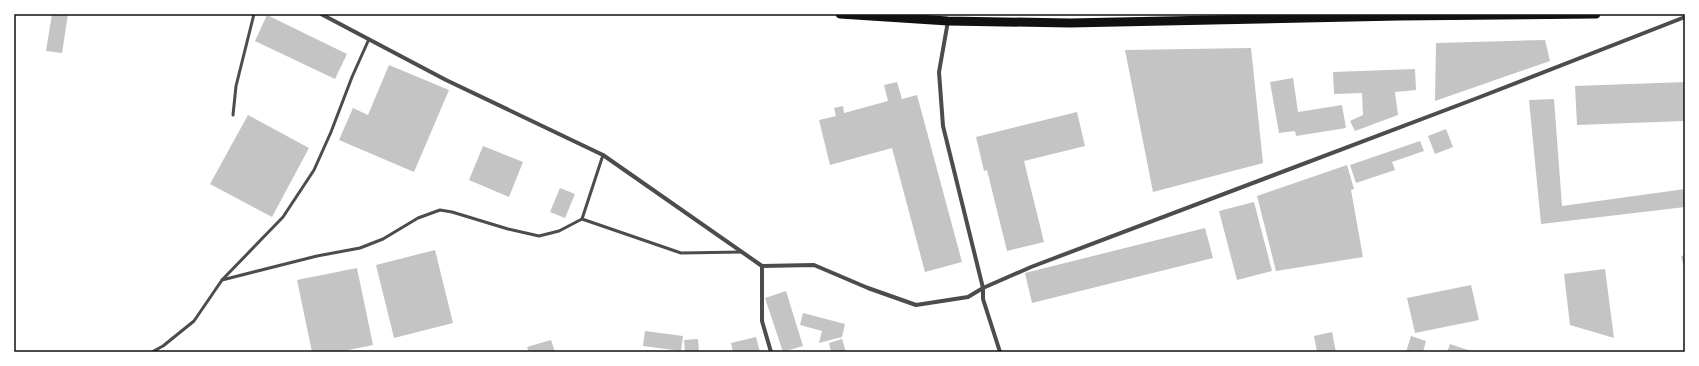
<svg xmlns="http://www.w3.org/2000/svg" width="1699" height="366" font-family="'Open Sans',sans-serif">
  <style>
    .building { fill: #c4c4c4 }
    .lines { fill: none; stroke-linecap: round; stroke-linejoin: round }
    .service { stroke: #4c4c4c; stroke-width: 3 }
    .minor { stroke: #4c4c4c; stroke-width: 4 }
    .primary { stroke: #111; stroke-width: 9 }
    .neatline { fill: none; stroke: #111; stroke-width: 1.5 }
  </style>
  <rect width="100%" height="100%" fill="#fff"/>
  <!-- building -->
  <g class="building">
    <polygon points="52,14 68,14 62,53 46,51"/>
    <polygon points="267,15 347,54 335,79 255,41"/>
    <polygon points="1545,40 1550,61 1435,101 1436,43"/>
    <polygon points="1251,48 1263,163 1153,192 1125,50"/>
    <polygon points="389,65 449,90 414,172 339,140 353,108 368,115"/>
    <polygon points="1415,69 1416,90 1395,92 1398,115 1355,131 1350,121 1363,115 1362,93 1334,94 1333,72"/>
    <polygon points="1293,78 1298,112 1342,105 1346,128 1296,136 1295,131 1279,133 1270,82"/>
    <polygon points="897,82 902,99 917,95 962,262 925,272 892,148 830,165 819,120 836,116 834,108 843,106 844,113 888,101 884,85"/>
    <polygon points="1685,82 1685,121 1577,125 1575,86"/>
    <polygon points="1554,99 1562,206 1685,189 1685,207 1541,224 1529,100"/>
    <polygon points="1077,112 1085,146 1024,161 1044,242 1007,251 987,170 984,171 976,137"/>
    <polygon points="248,115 309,148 272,217 210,184"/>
    <polygon points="1446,129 1453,147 1435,154 1428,136"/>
    <polygon points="1420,141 1424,151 1392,162 1395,170 1356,183 1350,165"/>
    <polygon points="483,146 523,162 509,197 469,180"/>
    <polygon points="1347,165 1354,189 1351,190 1363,257 1276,271 1257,196"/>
    <polygon points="560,188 575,194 565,218 550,212"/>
    <polygon points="1254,202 1272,271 1237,280 1219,211"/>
    <polygon points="1205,228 1213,258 1032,303 1025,273"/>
    <polygon points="435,250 453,323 394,338 376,265"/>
    <polygon points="1685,255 1685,268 1684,268 1681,256"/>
    <polygon points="357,268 373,345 339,352 312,352 297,280"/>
    <polygon points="1605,269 1614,338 1570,325 1564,274"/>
    <polygon points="1471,285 1479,320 1415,333 1407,298"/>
    <polygon points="786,291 803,346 783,352 765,298"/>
    <polygon points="803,313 845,324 842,337 819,343 822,331 800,325"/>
    <polygon points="645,331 683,336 681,351 643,346"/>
    <polygon points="1332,332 1336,352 1317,352 1314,336"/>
    <polygon points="1411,336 1426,341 1423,352 1406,352"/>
    <polygon points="756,337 760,352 733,352 731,343"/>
    <polygon points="698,339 699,352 685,352 684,340"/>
    <polygon points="842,339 846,352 831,352 829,343"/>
    <polygon points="551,340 555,352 529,352 527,347"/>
    <polygon points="1450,344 1471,351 1471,352 1447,352"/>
  </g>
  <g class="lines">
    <!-- service -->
    <g class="service">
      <polyline points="233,115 236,86 254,14"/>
      <polyline points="582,219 603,155"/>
      <polyline points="222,280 317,256 360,248 383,239 418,218 440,210 452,212 508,229 539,236 559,231 582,219 681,253 742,252"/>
      <polyline points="152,352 163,346 194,321 222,280 283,217 314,170 331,132 352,77 369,39"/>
    </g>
    <!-- minor -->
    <g class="minor">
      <polyline points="321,14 446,80 603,155 762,266 814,265 868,288 916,305 968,297 983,288 1031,267 1480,97 1685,17"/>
      <polyline points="948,21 939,72 943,126 983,288 983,299 1000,352"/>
      <polyline points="762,266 762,321 771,352"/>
    </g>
    <!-- primary -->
    <polyline class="primary" points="840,14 948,21 1070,23 1399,16 1596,14"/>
  </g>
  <!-- border -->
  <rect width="1699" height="366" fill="none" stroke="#ffffff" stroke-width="30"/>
  <rect x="15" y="15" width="1669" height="336" class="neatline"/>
</svg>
